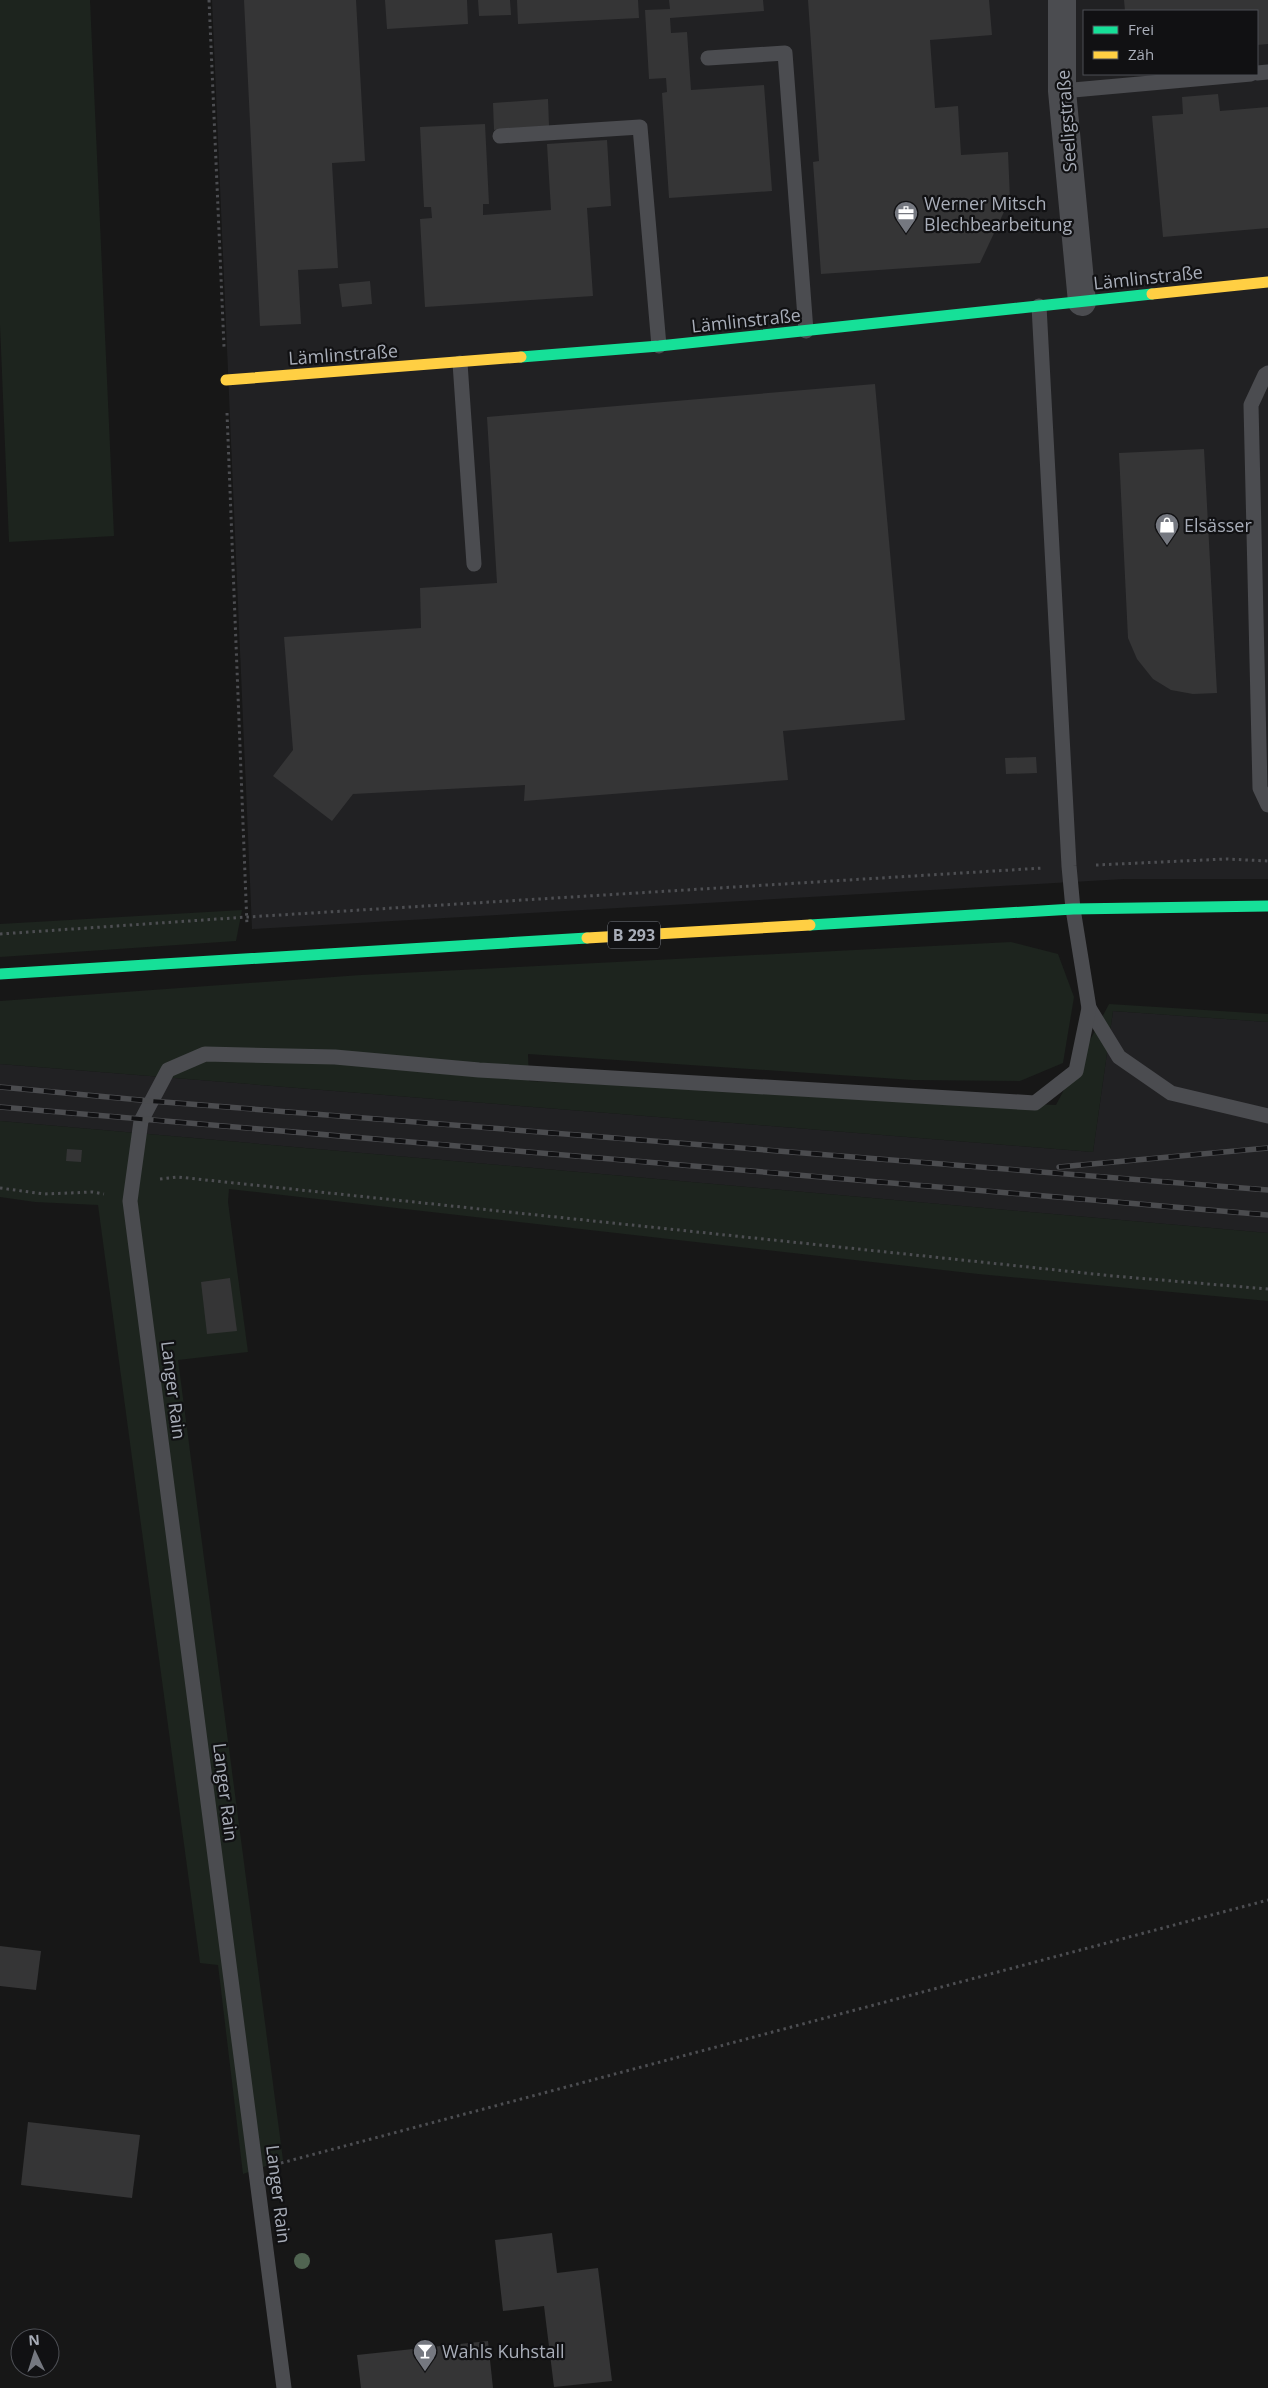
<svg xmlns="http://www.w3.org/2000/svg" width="1268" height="2388" font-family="'Open Sans',sans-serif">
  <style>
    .built { fill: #212123; fill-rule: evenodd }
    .green { fill: #1d241e }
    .building { fill: #353536 }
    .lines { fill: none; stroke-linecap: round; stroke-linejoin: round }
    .path { stroke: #4d4e52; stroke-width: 3; stroke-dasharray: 2.5 4; stroke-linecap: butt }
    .lane { stroke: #4b4c50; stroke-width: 15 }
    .street { stroke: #4b4c50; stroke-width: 28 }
    .fast { stroke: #16e098; stroke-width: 11 }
    .slow { stroke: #ffcf43; stroke-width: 11 }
    .rail-casing { stroke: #4b4c4f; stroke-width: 5.5 }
    .rail { stroke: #111113; stroke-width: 4; stroke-dasharray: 11; stroke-linecap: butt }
    .tree { fill: #506451 }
    .labels { text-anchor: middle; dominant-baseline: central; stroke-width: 4.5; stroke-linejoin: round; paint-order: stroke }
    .shield { fill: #111113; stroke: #7b7e86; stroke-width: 1 }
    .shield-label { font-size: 16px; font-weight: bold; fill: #a8adb8 }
    .street-label { font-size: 18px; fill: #a8adb8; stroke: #111113 }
    .poi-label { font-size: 18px; fill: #a8adb8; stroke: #111113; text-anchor: start }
  </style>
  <rect width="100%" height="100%" fill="#171717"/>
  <!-- built -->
  <g class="built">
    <path d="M212,0h1056v879h-144l-872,50zM1084,11h173v63h-173z"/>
    <polygon points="1113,1011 1268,1022 1268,1233 0,1121 0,1064 1093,1152"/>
  </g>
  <!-- green -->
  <g class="green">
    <polygon points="0,0 90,0 114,536 9,542 0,325"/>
    <polygon points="242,910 236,941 0,957 0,924"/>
    <polygon points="1011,942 1058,954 1074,997 1063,1063 1020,1081 913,1080 528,1054 529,1081 1056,1105 1109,1004 1268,1014 1268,1022 1113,1011 1093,1152 0,1064 0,1001 361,975"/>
    <polygon points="0,1121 1268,1233 1268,1301 978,1274 229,1189 228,1202 248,1352 178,1360 283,2160 243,2174 218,1965 200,1963 98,1205 35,1202 0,1197"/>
  </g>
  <!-- building -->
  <g class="building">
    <polygon points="244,0 356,0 365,161 332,163 338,268 298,270 301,324 260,326"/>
    <polygon points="385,0 467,0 468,24 387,29"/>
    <polygon points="478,0 510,0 511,15 479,16"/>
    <polygon points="517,0 638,0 639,18 518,24"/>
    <polygon points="669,0 763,0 764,11 670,18 671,33 687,32 691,90 764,85 772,191 669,198 662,93 667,92 666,78 649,79 645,10 670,9"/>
    <polygon points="808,0 989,0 992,35 930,40 935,108 958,106 961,155 1008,152 1010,199 980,263 821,274 813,162 819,161"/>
    <polygon points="1124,0 1268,0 1268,44 1257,45 1257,11 1125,11"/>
    <polygon points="1218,94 1220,111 1268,107 1268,228 1163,237 1152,116 1183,114 1182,97"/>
    <polygon points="548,99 549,126 494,130 493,103"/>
    <polygon points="485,124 489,204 483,204 483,215 551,210 547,144 607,140 611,206 587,208 593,296 425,307 420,219 432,218 431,207 424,207 420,127"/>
    <polygon points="370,281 372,304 342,307 339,284"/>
    <polygon points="875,384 905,720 783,731 788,780 524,801 525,785 353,794 332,821 273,776 293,750 284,637 421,628 420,588 497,583 487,417"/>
    <polygon points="1204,449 1217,693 1193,694 1171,690 1153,679 1137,659 1128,638 1119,453"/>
    <polygon points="1036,757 1037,773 1006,774 1005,758"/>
    <polygon points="67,1149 82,1150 81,1162 66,1161"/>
    <polygon points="230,1278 237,1331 207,1334 201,1282"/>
    <polygon points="0,1946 41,1951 36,1990 0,1986"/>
    <polygon points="28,2122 140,2135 132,2198 21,2185"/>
    <polygon points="552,2233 557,2273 598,2268 612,2381 554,2387 544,2306 503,2311 495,2240"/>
    <polygon points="488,2341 493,2388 361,2388 357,2355"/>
  </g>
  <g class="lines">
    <!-- path -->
    <g class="path">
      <polyline points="209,0 224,347"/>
      <polyline points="227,413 247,926"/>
      <polyline points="1096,865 1226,859 1268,861"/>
      <polyline points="0,934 247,917 1043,868"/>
      <polyline points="160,1179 178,1177 1113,1276 1268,1289"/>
      <polyline points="0,1188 44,1194 93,1192 104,1194"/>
      <polyline points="281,2163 1268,1900"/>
    </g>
    <!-- lane -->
    <g class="lane">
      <polyline points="708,58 785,53 806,331"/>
      <polyline points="1257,73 1268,72"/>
      <polyline points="1062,91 1251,74"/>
      <polyline points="500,136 640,127 659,346"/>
      <polyline points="460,363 474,564"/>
      <polyline points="1268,373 1265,375 1251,405 1260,788 1268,805"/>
      <polyline points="1089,1008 1119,1057 1171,1093 1268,1116"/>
      <polyline points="284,2388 130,1201 141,1121 168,1070 205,1054 335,1057 479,1070 1035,1103 1076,1071 1089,1008 1073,909 1069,866 1039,306"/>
    </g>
    <!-- street -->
    <polyline class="street" points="1062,0 1062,91 1082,302"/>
    <!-- fast -->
    <g class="fast">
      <polyline points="521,357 659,346 1152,294"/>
      <polyline points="810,925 1073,909 1268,906"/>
      <polyline points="0,974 587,938"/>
    </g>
    <!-- slow -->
    <g class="slow">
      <polyline points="1152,294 1268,282"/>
      <polyline points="226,380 521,357"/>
      <polyline points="587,938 810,925"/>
    </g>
    <!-- rail casing -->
    <g class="rail-casing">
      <g id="rail">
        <polyline points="0,1087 151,1101 1268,1190"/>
        <polyline points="0,1107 1268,1215"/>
        <polyline points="1059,1167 1268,1148"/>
      </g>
    </g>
    <!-- rail -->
    <use href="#rail" class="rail"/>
  </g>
  <!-- trees -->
  <circle class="tree" cx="302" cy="2261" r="8"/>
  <!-- icons -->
  <defs>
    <g id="office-pin" transform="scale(1.25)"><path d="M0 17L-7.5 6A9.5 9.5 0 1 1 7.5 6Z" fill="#757880" stroke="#111113"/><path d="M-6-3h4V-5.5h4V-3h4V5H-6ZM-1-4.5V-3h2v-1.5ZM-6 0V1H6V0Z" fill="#fff"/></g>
    <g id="shop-pin" transform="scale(1.25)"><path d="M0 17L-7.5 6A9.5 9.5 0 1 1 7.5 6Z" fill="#757880" stroke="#111113"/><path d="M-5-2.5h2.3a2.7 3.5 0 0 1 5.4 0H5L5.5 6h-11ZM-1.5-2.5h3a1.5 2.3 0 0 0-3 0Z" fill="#fff"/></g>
    <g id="bar-pin" transform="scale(1.25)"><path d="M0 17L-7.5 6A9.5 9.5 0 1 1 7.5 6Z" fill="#757880" stroke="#111113"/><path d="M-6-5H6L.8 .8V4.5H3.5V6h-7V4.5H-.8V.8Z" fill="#fff"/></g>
  </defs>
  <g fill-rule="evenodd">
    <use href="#office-pin" x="906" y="213"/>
    <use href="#shop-pin" x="1167" y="525"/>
    <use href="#bar-pin" x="425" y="2351"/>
  </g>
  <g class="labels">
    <!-- shield labels -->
    <rect class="shield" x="608" y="921.5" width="52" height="27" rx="4"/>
    <g class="shield-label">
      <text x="634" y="935">B 293</text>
    </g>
    <!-- street labels -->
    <g class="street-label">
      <text transform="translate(1066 121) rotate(-94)">Seeligstraße</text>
      <text transform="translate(1148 277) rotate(-6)">Lämlinstraße</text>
      <text transform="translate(746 320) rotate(-6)">Lämlinstraße</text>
      <text transform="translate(343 354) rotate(-4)">Lämlinstraße</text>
      <text transform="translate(174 1390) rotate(83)">Langer Rain</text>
      <text transform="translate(226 1792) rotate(83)">Langer Rain</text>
      <text transform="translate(279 2194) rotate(83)">Langer Rain</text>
    </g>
    <!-- poi labels -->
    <g class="poi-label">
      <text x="924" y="203">Werner Mitsch<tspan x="924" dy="21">Blechbearbeitung</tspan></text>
      <text x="1184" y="525">Elsässer</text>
      <text x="442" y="2351">Wahls Kuhstall</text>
    </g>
  </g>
  <!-- legend -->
  <rect x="1083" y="10" width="175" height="65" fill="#111113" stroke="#4d4f55"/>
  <rect x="1093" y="26" width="25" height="8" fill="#16e098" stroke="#4d4f55"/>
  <text x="1128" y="35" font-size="15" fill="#a8adb8">Frei</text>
  <rect x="1093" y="51" width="25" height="8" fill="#ffcf43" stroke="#4d4f55"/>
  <text x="1128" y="60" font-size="15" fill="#a8adb8">Zäh</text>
  <!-- north arrow -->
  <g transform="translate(35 2353) rotate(356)"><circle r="24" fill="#111113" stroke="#4d4f55"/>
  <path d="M0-4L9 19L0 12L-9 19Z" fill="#757880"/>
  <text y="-8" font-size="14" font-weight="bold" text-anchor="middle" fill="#a8adb8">N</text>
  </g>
</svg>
